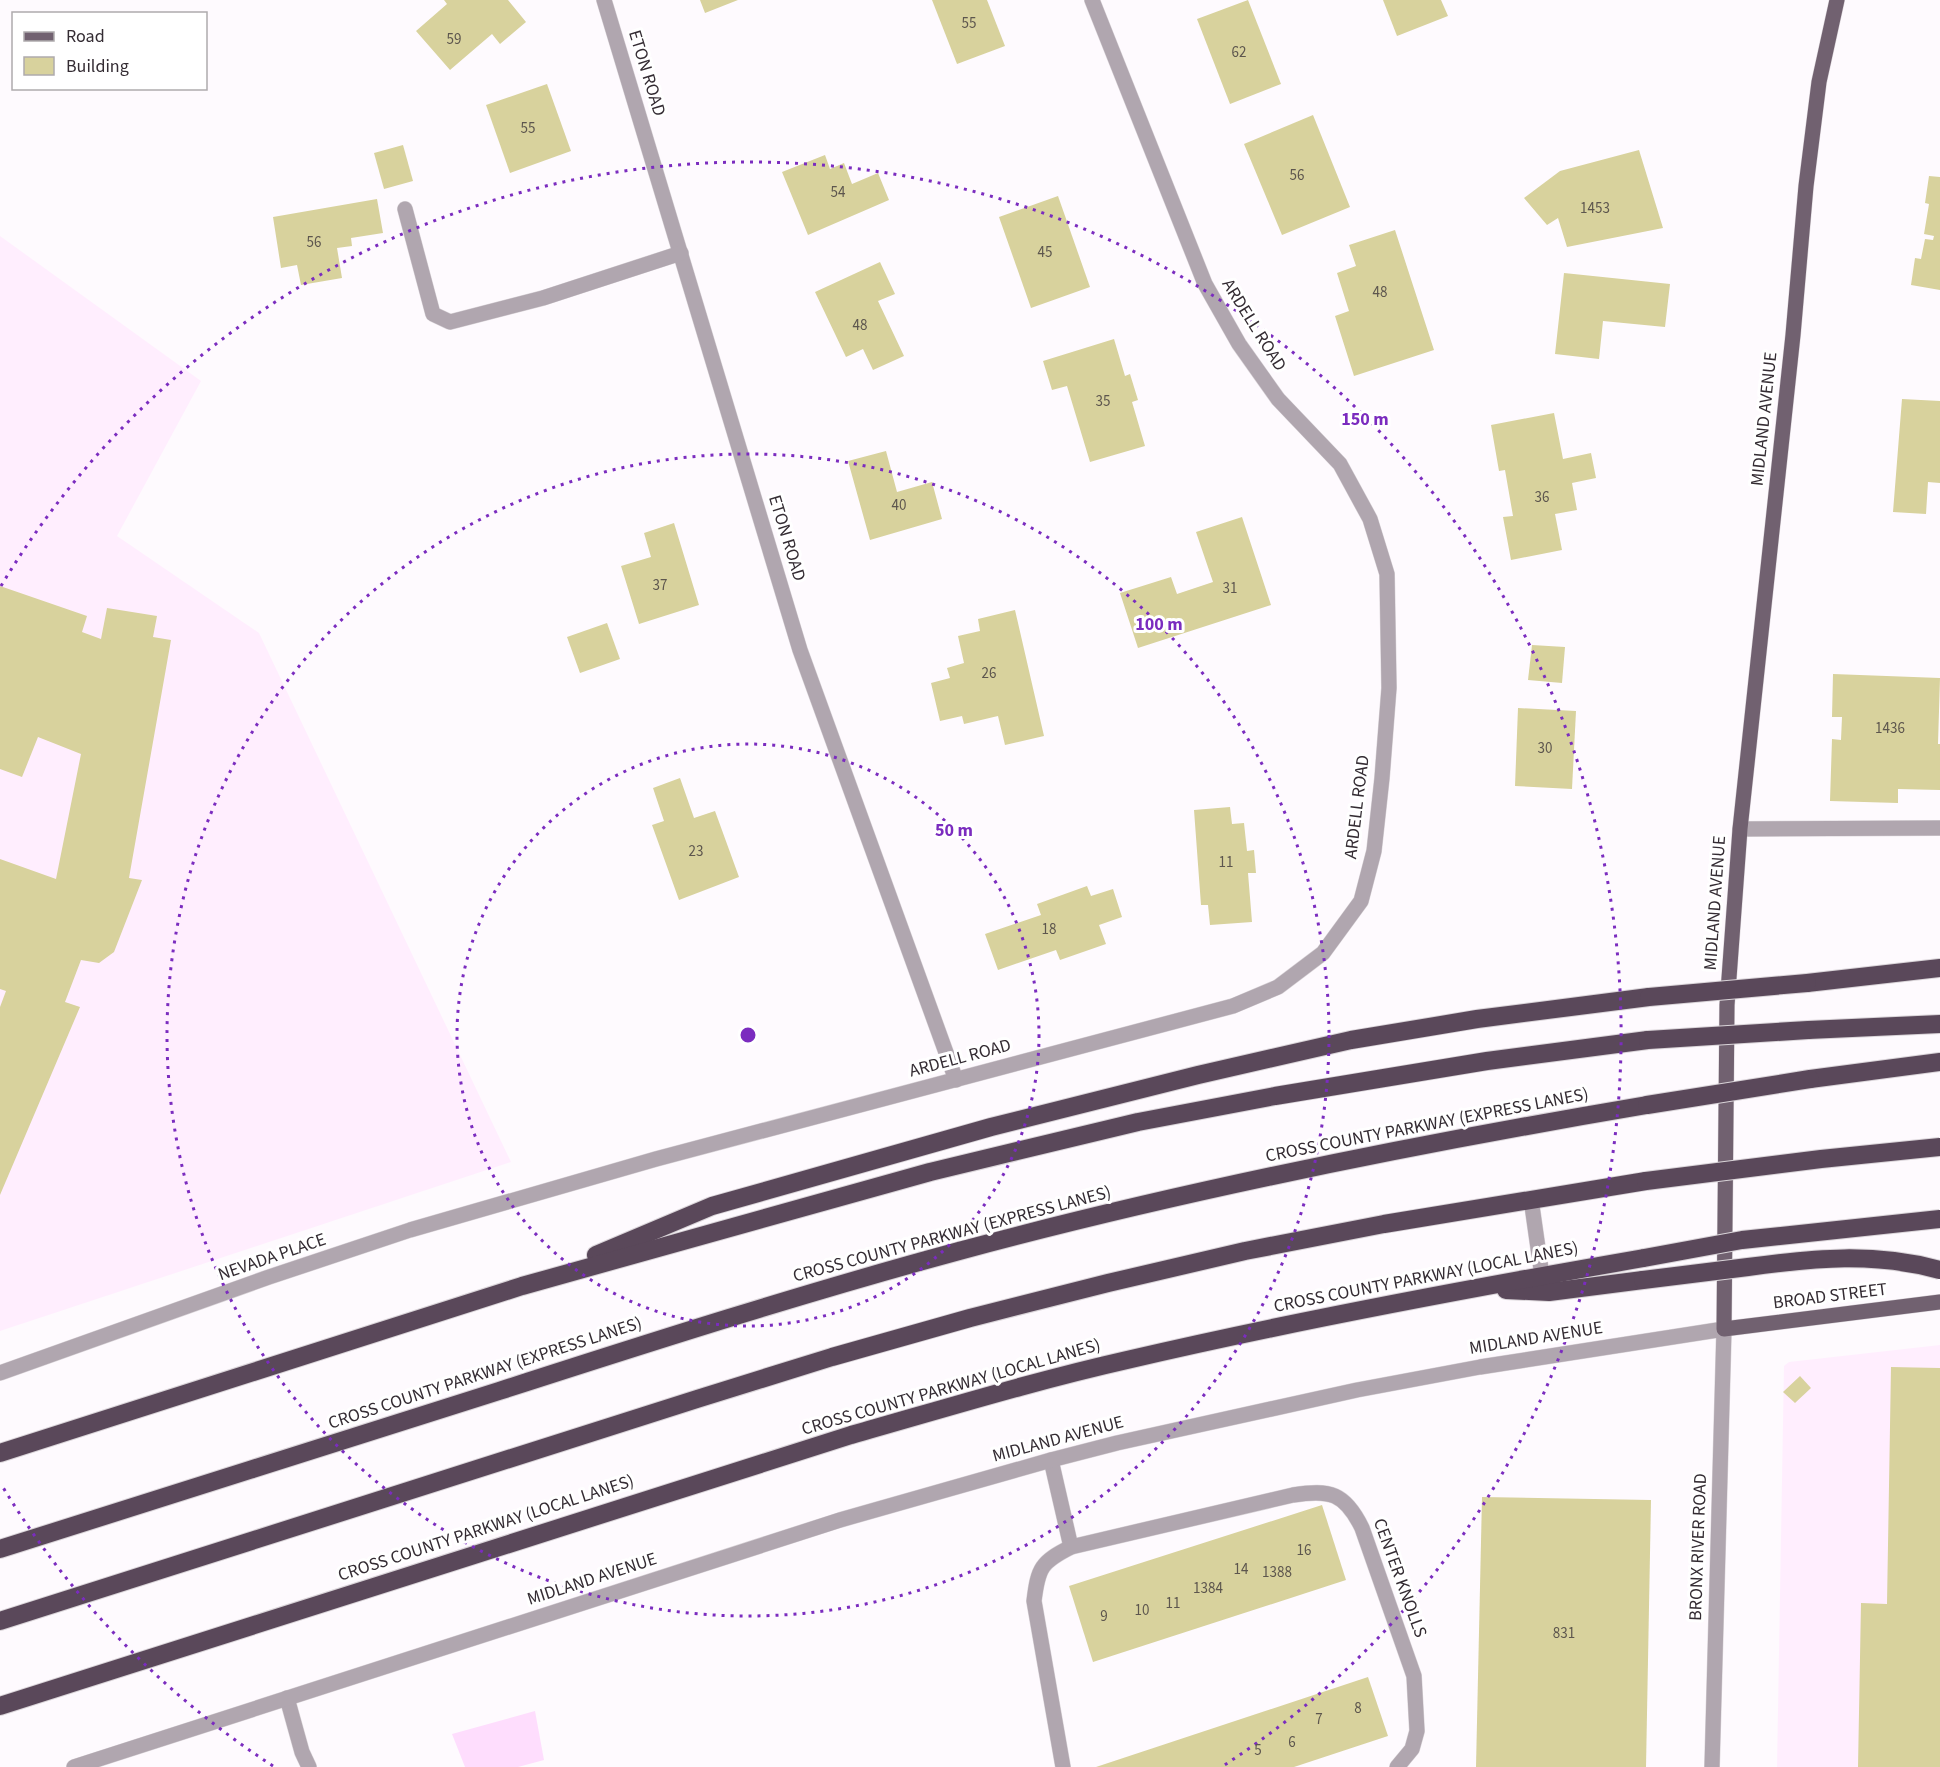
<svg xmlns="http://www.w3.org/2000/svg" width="1940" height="1767" font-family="'Source Sans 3',sans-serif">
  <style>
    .built { fill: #ffeefe }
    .green { fill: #feddfd }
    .building { fill: #d8d29d }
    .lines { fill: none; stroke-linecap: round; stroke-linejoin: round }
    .minor-casing { stroke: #dad5d9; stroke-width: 16 }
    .major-casing { stroke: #dad5d9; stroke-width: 16 }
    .highway-casing { stroke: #dad5d9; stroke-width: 20 }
    .minor { stroke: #b0a6af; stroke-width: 15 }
    .major { stroke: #716170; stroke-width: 15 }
    .highway { stroke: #5a485a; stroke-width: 18 }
    .highway-bridge-casing { stroke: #dad5d9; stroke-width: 20; stroke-linecap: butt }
    .highway-bridge { stroke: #5a485a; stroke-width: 18 }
    .ring { fill: none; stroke: #7b2cbf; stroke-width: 3; stroke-dasharray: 3 6 }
    .labels { text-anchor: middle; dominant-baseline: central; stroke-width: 6; stroke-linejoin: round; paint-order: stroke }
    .number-label { font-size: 15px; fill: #5d564e }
    .street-label { font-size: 18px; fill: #342c33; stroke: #fff }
    .centre { fill: #7b2cbf; stroke: #fff; stroke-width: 3 }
    .ring-label { font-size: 18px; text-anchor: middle; font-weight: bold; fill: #7b2cbf; stroke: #fff; stroke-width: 6; stroke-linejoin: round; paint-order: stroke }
  </style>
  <rect width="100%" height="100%" fill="#fefafe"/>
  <!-- built -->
  <g class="built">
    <polygon points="0,236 201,381 117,536 259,633 511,1162 0,1331"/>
    <polygon points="1940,1345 1940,1767 1777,1767 1784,1366 1789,1362"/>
  </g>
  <!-- green -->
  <polygon class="green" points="535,1711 544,1760 518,1767 465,1767 452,1734"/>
  <!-- building -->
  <g class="building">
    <polygon points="444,0 508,0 526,22 500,44 492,34 450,70 416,31 447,4"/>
    <polygon points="700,0 738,0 705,13"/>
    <polygon points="932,0 987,0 1005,46 957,64"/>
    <polygon points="1248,0 1281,84 1230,104 1197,19"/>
    <polygon points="1383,0 1441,0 1448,16 1397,36"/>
    <polygon points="547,84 571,151 510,173 486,105"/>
    <polygon points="1313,115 1350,207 1282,235 1244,144"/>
    <polygon points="403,145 413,181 384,189 374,153"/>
    <polygon points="1639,150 1663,228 1567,247 1558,218 1547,225 1524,198 1560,171"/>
    <polygon points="825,155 830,169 844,163 852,184 878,173 889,200 808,235 782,172"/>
    <polygon points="1929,176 1940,177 1940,290 1911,285 1915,258 1921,259 1925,239 1933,240 1934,236 1924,234 1929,204 1925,203"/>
    <polygon points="1058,196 1090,287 1031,308 999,217"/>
    <polygon points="377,199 383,233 351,238 352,246 337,248 342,278 301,285 297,265 281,268 273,217"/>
    <polygon points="1395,230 1434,350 1354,376 1335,316 1349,311 1337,273 1356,266 1349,245"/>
    <polygon points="880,262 895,294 878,301 904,356 873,370 863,349 846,357 815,292"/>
    <polygon points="1564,273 1670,284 1665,327 1603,321 1599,359 1555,354"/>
    <polygon points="1114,339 1125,376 1130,374 1138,400 1132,402 1145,446 1090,462 1067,386 1052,390 1043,361"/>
    <polygon points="1902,399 1940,401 1940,483 1928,482 1926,514 1893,512"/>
    <polygon points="1554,413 1563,459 1591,453 1596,478 1572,483 1577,510 1555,514 1562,550 1511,560 1503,517 1513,516 1505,470 1499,471 1491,425"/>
    <polygon points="886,451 897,492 932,482 942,519 870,540 848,461"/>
    <polygon points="1242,517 1271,605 1138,648 1120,593 1171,577 1177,594 1213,582 1196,532"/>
    <polygon points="674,523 699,605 639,624 621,566 651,557 644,533"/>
    <polygon points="0,586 87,616 82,632 101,639 107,608 157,616 153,637 171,640 129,878 142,880 114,952 99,963 81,960 65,1002 80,1007 0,1195 0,1007 6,991 0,989 0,859 56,879 81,754 38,737 22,777 0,769"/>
    <polygon points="1015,610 1044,736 1005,745 998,716 964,724 962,716 940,721 931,683 950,678 947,668 964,663 958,636 980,631 978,619"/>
    <polygon points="607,623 620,659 580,673 567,637"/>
    <polygon points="1532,645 1565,647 1562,683 1528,680"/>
    <polygon points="1833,674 1940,678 1938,744 1940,744 1940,790 1898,789 1898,803 1830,801 1832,739 1841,740 1842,717 1832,717"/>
    <polygon points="1518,708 1576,711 1572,789 1515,786"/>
    <polygon points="680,778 694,818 715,811 739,877 679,900 652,825 664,821 653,788"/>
    <polygon points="1230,807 1232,824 1244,823 1247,851 1254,850 1256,873 1248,873 1252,922 1210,925 1208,905 1201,905 1194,810"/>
    <polygon points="1087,886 1091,896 1113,889 1122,917 1099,925 1106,944 1060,960 1056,950 998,970 985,934 1041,915 1037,904"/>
    <polygon points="1891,1367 1940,1368 1940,1767 1858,1767 1861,1603 1887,1604"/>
    <polygon points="1800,1376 1811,1388 1795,1403 1783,1392"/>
    <polygon points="1482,1497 1651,1500 1646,1767 1476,1767"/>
    <polygon points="1322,1505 1346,1580 1093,1662 1069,1586"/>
    <polygon points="1368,1677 1388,1736 1294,1767 1096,1767"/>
  </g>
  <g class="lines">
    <!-- minor casing -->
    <g class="minor-casing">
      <g id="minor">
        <polyline points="604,0 800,650 956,1080"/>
        <polyline points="405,209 433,314 450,322 543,298 681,253"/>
        <polyline points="1740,829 1940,828"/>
        <polyline points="1531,1199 1542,1276"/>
        <polyline points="0,1373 269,1277 410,1230 656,1159 1233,1006 1278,987 1323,953 1361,901 1374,851 1382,778 1389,688 1387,574 1370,519 1340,464 1278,399 1239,344 1205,284 1092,0"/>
        <polyline points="1051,1460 1071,1547"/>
        <polyline points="287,1698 302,1752 309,1767"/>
        <polyline points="74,1767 840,1520 1051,1460 1117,1443 1357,1390 1480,1367 1724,1329 1712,1767"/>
        <path d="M1063,1767l-29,-166c4,-33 7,-39 37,-54l222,-52c37,-6 52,-2 69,33l52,148 3,55 -5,18 -15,18"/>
      </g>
    </g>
    <!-- major casing -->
    <g class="major-casing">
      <polyline id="major" points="1837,0 1819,82 1806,186 1793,335 1740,829 1727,1005 1724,1329 1940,1302"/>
    </g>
    <!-- highway casing -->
    <g class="highway-casing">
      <g id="highway">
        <polyline points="1807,983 1940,968"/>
        <polyline points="1808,1030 1940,1024"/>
        <polyline points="1810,1079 1940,1062"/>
        <polyline points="596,1255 712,1206 991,1127 1198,1075 1351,1040 1477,1019 1649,997"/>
        <polyline points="1506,1290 1549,1292 1643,1280"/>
        <polyline points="0,1453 522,1286 930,1172 1138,1122 1275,1096 1487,1061 1648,1040"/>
        <path d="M0,1549c166,-53 333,-105 499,-158 152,-49 305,-98 460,-140 226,-61 457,-107 688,-146"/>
        <polyline points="0,1621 697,1399 832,1357 970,1318 1108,1283 1245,1251 1384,1224 1646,1181"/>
        <path d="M0,1706l851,-271c92,-26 183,-54 276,-75 171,-40 344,-72 517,-102"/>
      </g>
    </g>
    <!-- minor -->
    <use href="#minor" class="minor"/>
    <!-- major -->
    <use href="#major" class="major"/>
    <!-- highway -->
    <use href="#highway" class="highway"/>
    <!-- highway-bridge casing -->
    <g class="highway-bridge-casing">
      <g id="highway-bridge">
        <polyline points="1649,997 1807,983"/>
        <polyline points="1648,1040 1808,1030"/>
        <polyline points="1647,1105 1810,1079"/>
        <polyline points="1646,1181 1821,1159 1940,1147"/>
        <polyline points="1644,1258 1742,1240 1940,1219"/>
        <path d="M1643,1280c35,-4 70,-9 105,-13 67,-9 126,-15 192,3"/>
      </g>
    </g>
    <!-- highway-bridge -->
    <use href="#highway-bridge" class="highway-bridge"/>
  </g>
  <!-- distance rings -->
  <g class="ring">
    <circle cx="748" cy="1035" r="291"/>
    <circle cx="748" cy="1035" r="581"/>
    <path d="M273 1766A872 872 0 0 1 1 1484M1 586A872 872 0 1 1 1223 1766"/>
  </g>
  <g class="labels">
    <!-- number labels -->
    <g class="number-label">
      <text x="969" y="23">55</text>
      <text x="454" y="39">59</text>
      <text x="1239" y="52">62</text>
      <text x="528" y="128">55</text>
      <text x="1297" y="175">56</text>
      <text x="838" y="192">54</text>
      <text x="1595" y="208">1453</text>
      <text x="314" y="242">56</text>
      <text x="1045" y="252">45</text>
      <text x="1380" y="292">48</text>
      <text x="860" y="325">48</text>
      <text x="1103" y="401">35</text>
      <text x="1542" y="497">36</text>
      <text x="899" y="505">40</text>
      <text x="660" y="585">37</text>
      <text x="1230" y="588">31</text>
      <text x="989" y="673">26</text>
      <text x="1890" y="728">1436</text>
      <text x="1545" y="748">30</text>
      <text x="696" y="851">23</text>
      <text x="1226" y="862">11</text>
      <text x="1049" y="929">18</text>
      <text x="1304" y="1550">16</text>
      <text x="1241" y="1569">14</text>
      <text x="1277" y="1572">1388</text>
      <text x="1208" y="1588">1384</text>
      <text x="1173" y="1603">11</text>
      <text x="1142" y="1610">10</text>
      <text x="1104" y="1616">9</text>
      <text x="1564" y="1633">831</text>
      <text x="1358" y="1708">8</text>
      <text x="1319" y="1719">7</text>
      <text x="1292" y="1742">6</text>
      <text x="1258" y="1750">5</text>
    </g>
    <!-- street labels -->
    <g class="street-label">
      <text transform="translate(647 73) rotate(73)">ETON ROAD</text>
      <text transform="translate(1254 325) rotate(58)">ARDELL ROAD</text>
      <text transform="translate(1764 419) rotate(-84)">MIDLAND AVENUE</text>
      <text transform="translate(787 538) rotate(73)">ETON ROAD</text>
      <text transform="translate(1357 807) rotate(-83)">ARDELL ROAD</text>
      <text transform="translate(1715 903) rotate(-86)">MIDLAND AVENUE</text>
      <text transform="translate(960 1058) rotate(-15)">ARDELL ROAD</text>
      <text transform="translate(1427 1125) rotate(-11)">CROSS COUNTY PARKWAY (EXPRESS LANES)</text>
      <text transform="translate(952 1234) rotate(-15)">CROSS COUNTY PARKWAY (EXPRESS LANES)</text>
      <text transform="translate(272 1257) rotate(-19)">NEVADA PLACE</text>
      <text transform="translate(1426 1277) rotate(-11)">CROSS COUNTY PARKWAY (LOCAL LANES)</text>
      <text transform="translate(1830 1296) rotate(-7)">BROAD STREET</text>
      <text transform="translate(1536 1338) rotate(-9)">MIDLAND AVENUE</text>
      <text transform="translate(485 1373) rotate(-18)">CROSS COUNTY PARKWAY (EXPRESS LANES)</text>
      <text transform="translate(951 1387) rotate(-16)">CROSS COUNTY PARKWAY (LOCAL LANES)</text>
      <text transform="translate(1058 1439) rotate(-15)">MIDLAND AVENUE</text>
      <text transform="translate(486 1528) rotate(-18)">CROSS COUNTY PARKWAY (LOCAL LANES)</text>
      <text transform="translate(1698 1547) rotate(-88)">BRONX RIVER ROAD</text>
      <text transform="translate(1400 1578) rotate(70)">CENTER KNOLLS</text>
      <text transform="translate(592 1579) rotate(-18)">MIDLAND AVENUE</text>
    </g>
  </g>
  <circle cx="748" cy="1035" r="9" class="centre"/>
  <g class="ring-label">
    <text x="1365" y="425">150 m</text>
    <text x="1159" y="630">100 m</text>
    <text x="954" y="836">50 m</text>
  </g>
  <!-- legend -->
  <rect x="12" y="12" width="195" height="78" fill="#ffffff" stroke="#aeabad" stroke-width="1.5"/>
  <rect x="24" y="32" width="30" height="9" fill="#716170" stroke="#aeabad" stroke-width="1.5"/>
  <text x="66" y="42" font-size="18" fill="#342c33">Road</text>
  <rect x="24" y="57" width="30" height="18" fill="#d8d29d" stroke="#aeabad" stroke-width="1.5"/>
  <text x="66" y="72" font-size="18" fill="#342c33">Building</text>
</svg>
